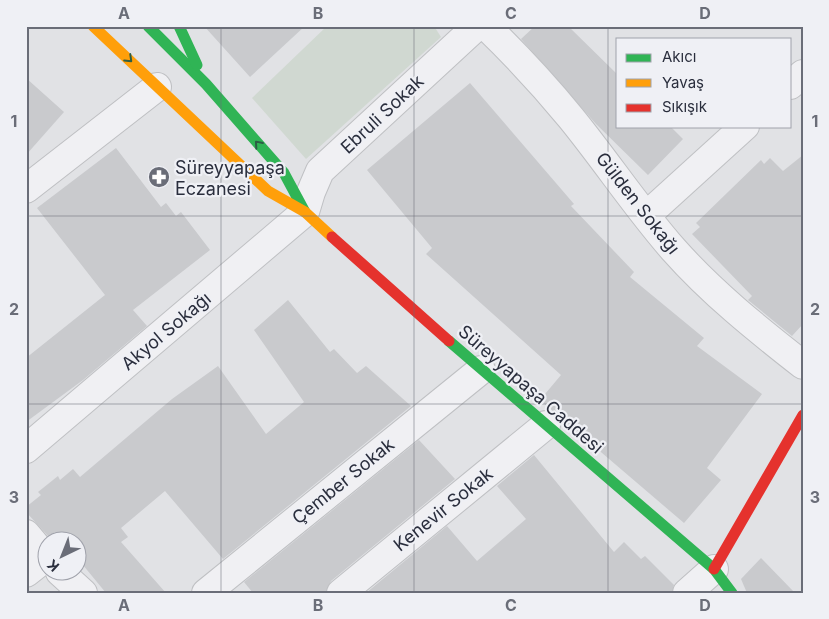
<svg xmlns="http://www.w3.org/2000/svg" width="829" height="619" font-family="Inter,sans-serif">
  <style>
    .green { fill: #d0d8d1 }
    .building { fill: #c9cacd }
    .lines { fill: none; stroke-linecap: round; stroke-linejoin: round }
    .street-casing { stroke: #bfc0c3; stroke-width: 30 }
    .street { stroke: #f0f0f3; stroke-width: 28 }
    .fast { stroke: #30b455; stroke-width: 11 }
    .slow { stroke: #ff9f0a; stroke-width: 11 }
    .jam { stroke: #e5322d; stroke-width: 11 }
    .oneway { stroke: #2c5d45 }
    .grid { fill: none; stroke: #6a6d78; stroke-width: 1; stroke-opacity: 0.55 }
    .labels { text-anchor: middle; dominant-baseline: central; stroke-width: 4.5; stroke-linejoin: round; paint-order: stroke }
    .street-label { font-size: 18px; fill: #2a2e3d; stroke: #eff0f5 }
    .poi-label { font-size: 18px; fill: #2a2e3d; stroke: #eff0f5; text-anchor: start }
    .neatline { fill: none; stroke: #6a6d78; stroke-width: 2 }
    .grid-label { font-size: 16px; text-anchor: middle; font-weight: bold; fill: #6a6d78 }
  </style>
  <rect width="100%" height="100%" fill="#e1e2e5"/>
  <!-- green -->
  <polygon class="green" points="327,26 434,26 441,37 306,159 252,98"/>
  <!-- building -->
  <g class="building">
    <polygon points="204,26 305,26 250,77"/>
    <polygon points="535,26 568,26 618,75 618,126 670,126 683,139 648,175 596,124 521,39"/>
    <polygon points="26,78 64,112 26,155"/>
    <polygon points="470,83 574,204 571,206 634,272 630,277 704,338 697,346 762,394 707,468 721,480 684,523 540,400 561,375 426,254 432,248 367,170"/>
    <polygon points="116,148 161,207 166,203 176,216 181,212 210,250 133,310 147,326 83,380 26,422 26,358 105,295 37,208"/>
    <polygon points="803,155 803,324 792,336 748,300 752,296 692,234 700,227 696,223 761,160 764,164 770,158 783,171"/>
    <polygon points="288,300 330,352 334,349 357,373 366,366 411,406 223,559 165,491 121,528 128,537 121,542 166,593 106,593 78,559 78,542 64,542 55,532 49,537 26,512 26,507 41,495 38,492 58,476 60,480 73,469 80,477 172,399 218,366 266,434 304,402 254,330"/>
    <polygon points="419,440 455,479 331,581 326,593 253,593 244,582"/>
    <polygon points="534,455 614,552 624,542 641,559 645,556 674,585 672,593 366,593 447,526 477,561 526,519 497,486"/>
    <polygon points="761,558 795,593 747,593 741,579"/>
  </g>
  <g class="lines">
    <!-- street casing -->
    <g class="street-casing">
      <g id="street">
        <path d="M486,26c30,29 58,59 85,92 35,43 66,90 102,131 39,44 84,80 130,116"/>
        <polyline points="790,85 803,74"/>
        <polyline points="26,189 157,87"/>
        <polyline points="647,215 745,126"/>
        <polyline points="26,449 305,212 311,192 320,171 477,26"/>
        <polyline points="26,534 48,560"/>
        <polyline points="60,572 83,593"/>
        <polyline points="26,573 45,558"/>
        <polyline points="206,593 481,370"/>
        <polyline points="341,593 546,425"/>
        <polyline points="687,593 714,569"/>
      </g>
    </g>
    <!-- street -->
    <use href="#street" class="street"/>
    <!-- fast -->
    <g class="fast">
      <polyline points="148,26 206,84 284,173 305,212"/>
      <polyline points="179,26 197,65"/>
      <polyline points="449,341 714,569 732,593"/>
    </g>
    <!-- slow -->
    <polyline class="slow" points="93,26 268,191 305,212 332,237"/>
    <!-- jam -->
    <g class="jam">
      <polyline points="332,237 449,341"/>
      <polyline points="714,569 803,415"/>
    </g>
  </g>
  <!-- one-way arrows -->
  <defs><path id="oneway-chevron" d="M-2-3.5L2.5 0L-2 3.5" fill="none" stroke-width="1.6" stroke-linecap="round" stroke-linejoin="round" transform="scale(1.25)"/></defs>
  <g class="oneway">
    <use href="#oneway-chevron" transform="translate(129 59) rotate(44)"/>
    <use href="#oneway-chevron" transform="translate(258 144) rotate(-131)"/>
  </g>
  <!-- grid -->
  <path class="grid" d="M221,26v567M414,26v567M608,26v567M26,216h777M26,404h777"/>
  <!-- icons -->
  <defs>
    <g id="pharmacy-disc" transform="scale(1.125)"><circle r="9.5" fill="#6a6d78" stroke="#eff0f5"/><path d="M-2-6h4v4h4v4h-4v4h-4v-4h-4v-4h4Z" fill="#fff"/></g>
  </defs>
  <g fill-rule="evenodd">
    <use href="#pharmacy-disc" x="159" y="177"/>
  </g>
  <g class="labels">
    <!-- street labels -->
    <g class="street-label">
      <text transform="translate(382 114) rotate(-43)">Ebruli Sokak</text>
      <text transform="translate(638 203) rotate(52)">Gülden Sokağı</text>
      <text transform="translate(166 331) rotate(-40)">Akyol Sokağı</text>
      <text transform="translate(531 389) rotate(41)">Süreyyapaşa Caddesi</text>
      <text transform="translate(343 481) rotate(-39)">Çember Sokak</text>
      <text transform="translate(443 509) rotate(-39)">Kenevir Sokak</text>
    </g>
    <!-- poi labels -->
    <g class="poi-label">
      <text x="175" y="167">Süreyyapaşa<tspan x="175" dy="21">Eczanesi</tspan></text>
    </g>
  </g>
  <!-- border -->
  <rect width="829" height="619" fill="none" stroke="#eff0f5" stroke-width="55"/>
  <!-- legend -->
  <rect x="616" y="38" width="175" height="90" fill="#eff0f5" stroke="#a0a2ab"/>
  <rect x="626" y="54" width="25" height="8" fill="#30b455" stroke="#a0a2ab"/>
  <text x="662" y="62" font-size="15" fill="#2a2e3d">Akıcı</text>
  <rect x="626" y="79" width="25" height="8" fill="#ff9f0a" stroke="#a0a2ab"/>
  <text x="662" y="88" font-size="15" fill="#2a2e3d">Yavaş</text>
  <rect x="626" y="104" width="25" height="8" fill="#e5322d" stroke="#a0a2ab"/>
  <text x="662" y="112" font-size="15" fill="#2a2e3d">Sıkışık</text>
  <!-- north arrow -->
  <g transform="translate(62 556) rotate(223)"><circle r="24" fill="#eff0f5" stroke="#a0a2ab"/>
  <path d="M0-4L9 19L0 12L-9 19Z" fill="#6a6d78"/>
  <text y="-8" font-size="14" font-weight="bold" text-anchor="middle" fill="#2a2e3d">K</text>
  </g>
  <rect x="28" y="28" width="774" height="564" class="neatline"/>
  <g class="grid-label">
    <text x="124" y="19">A</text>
    <text x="318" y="19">B</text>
    <text x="511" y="19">C</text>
    <text x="705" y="19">D</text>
    <text x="14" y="127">1</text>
    <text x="815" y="127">1</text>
    <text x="14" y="315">2</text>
    <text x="815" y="315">2</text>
    <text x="14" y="503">3</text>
    <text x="815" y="503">3</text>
    <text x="124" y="611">A</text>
    <text x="318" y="611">B</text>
    <text x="511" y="611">C</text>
    <text x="705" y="611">D</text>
  </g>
</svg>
